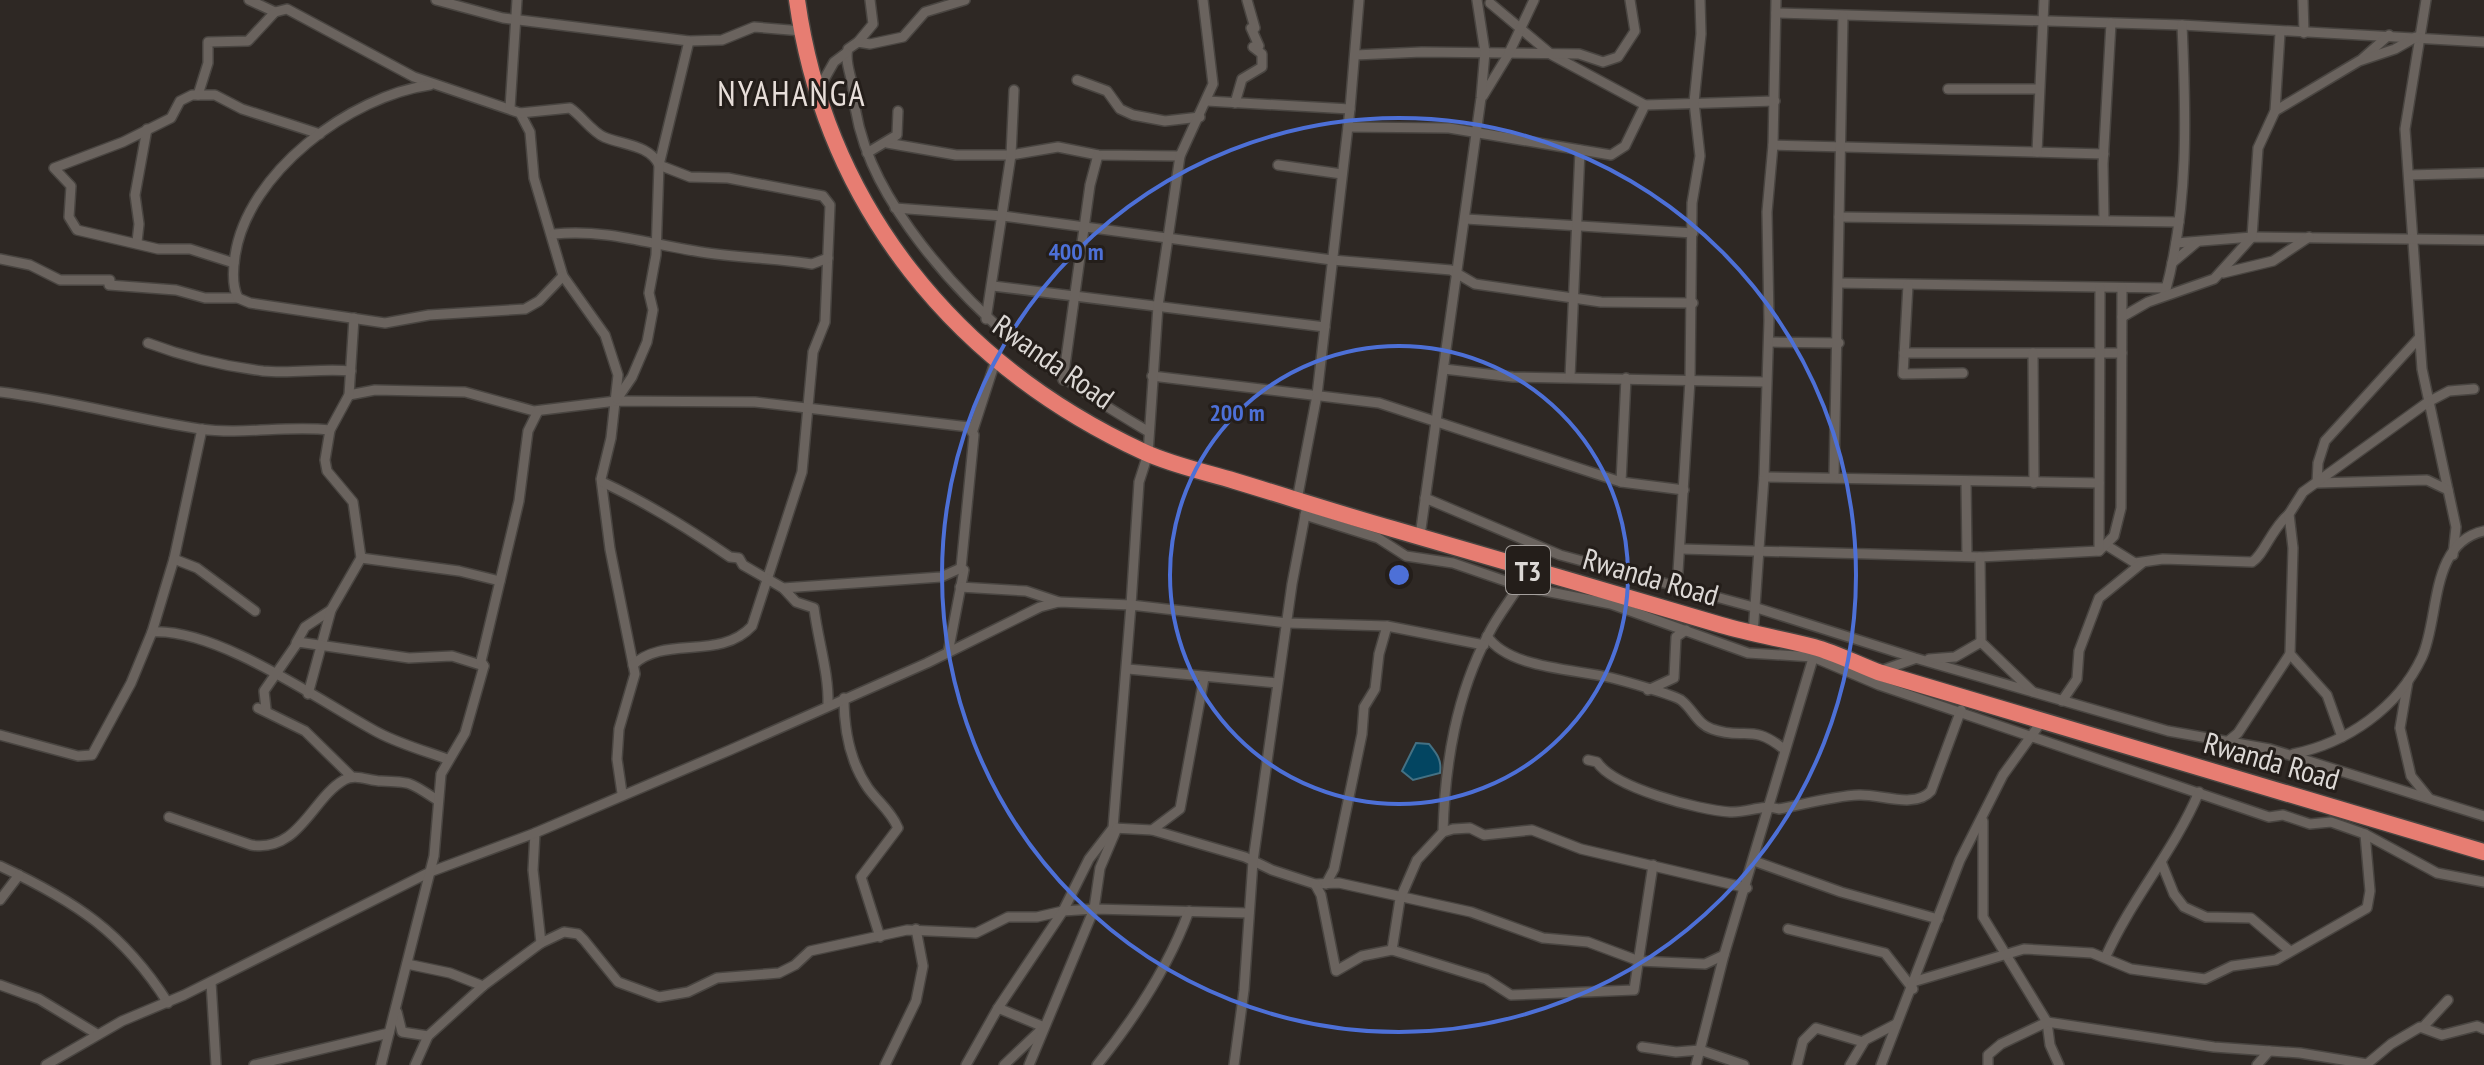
<svg xmlns="http://www.w3.org/2000/svg" width="2484" height="1065" font-family="'PT Sans Narrow',sans-serif">
  <style>
    .water { fill: #034561; stroke: #447184; stroke-width: 2 }
    .lines { fill: none; stroke-linecap: round; stroke-linejoin: round }
    .street-casing { stroke: #494541; stroke-width: 12 }
    .highway-casing { stroke: #494541; stroke-width: 19 }
    .street { stroke: #6a635e; stroke-width: 9 }
    .highway { stroke: #e77d72; stroke-width: 16 }
    .ring { fill: none; stroke: #4d70d7; stroke-width: 4 }
    .labels { text-anchor: middle; dominant-baseline: central; stroke-width: 6; stroke-linejoin: round; paint-order: stroke }
    .shield { fill: #241e1a; stroke: #a5a09d; stroke-width: 2 }
    .shield-label { font-size: 28px; font-weight: bold; fill: #dcd8d5 }
    .street-label { font-size: 30px; fill: #dcd8d5; stroke: #241e1a }
    .quarter-label { font-size: 34px; letter-spacing: 2px; fill: #e7ded9; stroke: #241e1a }
    .centre { fill: #4d70d7; stroke: #241e1a; stroke-width: 4 }
    .ring-label { font-size: 24px; text-anchor: middle; font-weight: bold; fill: #4d70d7; stroke: #241e1a; stroke-width: 6; stroke-linejoin: round; paint-order: stroke }
  </style>
  <rect width="100%" height="100%" fill="#2e2824"/>
  <!-- water -->
  <path class="water" d="M1416,743l13,1c8,10 13,16 11,29l-27,7 -11,-9z"/>
  <g class="lines">
    <!-- street casing -->
    <g class="street-casing">
      <g id="street">
        <polyline points="249,0 275,12"/>
        <polyline points="436,0 503,18 689,41 722,40 754,27 802,31"/>
        <path d="M965,0l-40,12 -22,25 -33,7 -12,-2 -10,7c-4,12 4,28 5,41 4,52 27,97 57,139 66,92 142,146 239,203"/>
        <polyline points="2303,0 2304,33"/>
        <polyline points="2426,0 2405,129 2422,369 2456,527 2453,555"/>
        <polyline points="1490,3 1552,55 1645,105"/>
        <polyline points="1776,13 2182,25 2484,42"/>
        <polyline points="858,42 873,24 870,0"/>
        <polyline points="1355,55 1422,52 1579,54 1603,62 1618,57 1635,31 1630,0"/>
        <polyline points="2362,59 2389,35"/>
        <polyline points="1077,80 1107,91 1120,109 1133,115 1165,121 1200,117"/>
        <polyline points="1948,89 2039,89"/>
        <polyline points="817,92 834,62 846,53"/>
        <polyline points="198,95 208,63 208,42 248,41 275,12 287,9 414,77 520,113 530,132 534,178 563,276 605,335 618,375 611,438 601,479 610,549 635,674 619,729 617,759 622,793"/>
        <polyline points="1483,96 1508,55 1534,0"/>
        <polyline points="1207,101 1350,109"/>
        <polyline points="1235,103 1242,79 1262,67 1262,54 1253,47 1259,46 1251,28 1255,28 1247,0"/>
        <polyline points="510,108 517,0"/>
        <polyline points="2275,111 2359,61 2395,49 2416,37"/>
        <path d="M520,113l50,-5c12,8 21,23 34,29 19,8 46,8 55,28l31,12 38,1 95,18 7,9 -5,117 -12,30 -11,120 -50,154c-32,35 -88,9 -119,39"/>
        <polyline points="1348,127 1449,128 1611,155 1625,146 1645,105 1775,101"/>
        <polyline points="887,143 956,155 1011,155 1058,147 1098,155 1180,156"/>
        <polyline points="1773,145 2104,154"/>
        <polyline points="2037,152 2044,0"/>
        <polyline points="867,153 897,135 898,111"/>
        <polyline points="1278,165 1342,174"/>
        <polyline points="2409,175 2484,173"/>
        <polyline points="895,208 1003,216 1332,260 1451,270 1475,284 1601,302 1693,303"/>
        <polyline points="1839,217 2179,222"/>
        <polyline points="1466,219 1693,233"/>
        <polyline points="2104,219 2103,164 2111,23"/>
        <path d="M554,234c54,-5 94,10 147,18 37,6 74,6 111,12l16,-6"/>
        <polyline points="137,242 139,224 135,195 147,129"/>
        <polyline points="2176,243 2252,237 2484,240"/>
        <polyline points="0,259 30,265 60,280 110,280 109,285 176,290 205,298 238,298 250,303 385,323 429,315 525,309 539,301 563,276"/>
        <polyline points="234,263 190,249 158,249 77,230 69,217 71,186 54,168 123,142 171,118 180,101 192,95 215,95 242,109 320,134"/>
        <polyline points="2172,263 2197,242"/>
        <polyline points="2223,273 2273,261 2309,237"/>
        <polyline points="1839,283 2166,288"/>
        <polyline points="1908,285 1903,374 1963,373"/>
        <polyline points="993,286 1325,327"/>
        <path d="M2165,293c24,-87 21,-179 17,-268"/>
        <path d="M238,298c-6,-12 -5,-29 -3,-42 12,-83 115,-160 195,-171"/>
        <polyline points="2122,317 2148,302 2214,279 2252,237 2258,148 2275,111 2280,33"/>
        <polyline points="986,319 1011,155 1014,90"/>
        <polyline points="2419,338 2325,441 2318,463 2317,483 2427,480 2448,490"/>
        <polyline points="1769,342 1839,343"/>
        <path d="M148,343c37,14 75,23 115,28 30,3 58,-3 88,0"/>
        <polyline points="1904,353 2122,353"/>
        <polyline points="2033,353 2034,483"/>
        <polyline points="1444,369 1513,377 1766,382"/>
        <polyline points="1152,376 1379,403 1621,482 1684,490"/>
        <polyline points="1570,377 1580,150"/>
        <polyline points="1063,380 1090,185 1098,155"/>
        <path d="M0,392c68,8 133,27 200,37 44,6 87,-4 130,1"/>
        <polyline points="349,395 375,390 465,392 534,411 616,401 755,402 969,427 974,435 961,568 964,570 948,653"/>
        <polyline points="617,399 632,377 647,342 653,310 649,293 656,255 659,165 689,41"/>
        <polyline points="973,430 996,359"/>
        <polyline points="1764,477 2099,483"/>
        <polyline points="1834,477 1843,16"/>
        <polyline points="1966,481 1967,556"/>
        <path d="M602,482c46,21 87,47 128,75l9,1 4,7 40,23 158,-11 20,-9"/>
        <polyline points="1621,482 1626,378"/>
        <polyline points="1425,498 1560,555 1757,608 1915,658 2168,731 2270,749 2484,816"/>
        <polyline points="1297,500 1317,395 1350,109 1359,0"/>
        <polyline points="1305,515 1378,538 1406,556 1453,563 1520,586 1611,604 1748,653 1813,657 1879,685 2269,817 2283,815 2310,824 2331,822 2365,834 2437,873 2484,882"/>
        <polyline points="1420,536 1481,98 1485,52 1477,0"/>
        <path d="M2106,545l29,18 28,-4 89,3c12,-7 19,-33 37,-48"/>
        <polyline points="1681,549 1980,557 2099,551 2114,536 2121,508 2122,288"/>
        <polyline points="2099,551 2100,288"/>
        <polyline points="1980,557 1981,642 2033,692"/>
        <polyline points="361,558 459,571 500,581"/>
        <polyline points="174,559 197,568 255,611"/>
        <polyline points="960,587 1026,591 1059,602"/>
        <path d="M783,588l13,14 18,6c4,33 15,65 14,97"/>
        <polyline points="1677,588 1690,380 1692,203 1700,156 1694,102 1701,34 1700,0"/>
        <path d="M152,632c66,-4 169,70 227,101 21,11 46,18 68,26"/>
        <polyline points="1753,635 1764,477 1769,321 1767,212 1773,145 1776,0"/>
        <path d="M1487,636c22,33 89,33 125,42 12,3 62,17 69,22 12,9 16,24 31,29 33,12 39,-7 73,21"/>
        <polyline points="296,643 305,627 331,610"/>
        <polyline points="1929,659 1955,657 1981,642"/>
        <polyline points="1128,669 1277,683"/>
        <polyline points="1880,671 1914,659"/>
        <polyline points="2408,681 2400,728 2411,776 2428,797"/>
        <polyline points="1648,690 1674,678 1676,637 1686,630"/>
        <polyline points="308,694 331,610 361,558 353,502 327,471 325,460 330,430 349,395 354,318"/>
        <path d="M844,698c0,30 6,64 24,90 10,14 23,23 30,40l-37,49 19,60"/>
        <polyline points="2062,701 2077,679 2079,651 2099,598 2142,563"/>
        <polyline points="258,708 305,731 352,777"/>
        <polyline points="266,709 264,691 298,642 409,658 452,656 484,666"/>
        <polyline points="0,735 78,756 92,755 131,683 152,632 174,559 202,429"/>
        <polyline points="2342,737 2327,695 2290,654 2293,548 2289,514 2303,492 2428,402 2449,391 2474,389"/>
        <polyline points="2226,743 2238,733 2290,654"/>
        <path d="M2293,754c54,-11 105,-46 129,-97 18,-39 7,-114 62,-126"/>
        <path d="M1588,760l9,2c17,26 102,48 133,50 18,1 32,-8 49,-3 26,-5 54,-13 80,-14 21,-1 56,14 72,-4l30,-81"/>
        <path d="M169,817l82,28c48,8 61,-47 93,-65 11,-7 25,1 37,1 31,1 29,1 56,19"/>
        <polyline points="1983,821 1983,917 2047,1022 2050,1045 2059,1065"/>
        <polyline points="1113,828 1152,830 1245,857 1272,870 1315,884 1339,883 1471,912 1543,938 1588,942 1639,961 1705,964 1724,955"/>
        <polyline points="1152,830 1180,809 1204,678"/>
        <path d="M1443,832c2,-69 13,-137 46,-199 11,-22 28,-40 39,-63"/>
        <polyline points="535,833 533,870 541,943"/>
        <polyline points="1754,861 1841,892 1938,919"/>
        <polyline points="2162,864 2174,894 2184,907 2206,917 2251,918 2290,951"/>
        <path d="M0,866c75,35 123,66 168,137"/>
        <polyline points="1315,884 1321,895 1336,971 1362,956 1392,950 1400,899 1417,860 1443,832 1453,829 1470,828 1484,835 1532,830 1581,849 1747,888"/>
        <polyline points="1326,884 1334,869 1362,734 1364,707 1375,689 1379,654 1387,626"/>
        <polyline points="0,900 19,875"/>
        <polyline points="1788,929 1885,953 1913,989"/>
        <polyline points="1392,950 1486,979 1511,995 1634,990 1653,865"/>
        <path d="M2106,956c26,-58 68,-105 93,-164"/>
        <polyline points="407,964 450,973 483,986"/>
        <polyline points="1916,981 2024,949 2092,953 2131,969 2205,979 2232,966 2276,960 2367,908 2370,891 2365,834"/>
        <polyline points="211,982 216,1065"/>
        <polyline points="0,985 39,999 97,1034"/>
        <polyline points="397,1012 402,1032 428,1036"/>
        <polyline points="2424,1026 2448,1000"/>
        <polyline points="1642,1047 1676,1052 1700,1050 1744,1065"/>
        <polyline points="46,1065 122,1021 184,995 430,872 535,833 730,750 927,663 1040,607 1059,602 1131,605 1139,482 1148,454 1158,306 1180,156 1213,84 1203,0"/>
        <polyline points="254,1065 389,1033"/>
        <polyline points="381,1065 434,856 441,774 465,733 484,666 481,661 519,501 528,431 538,411"/>
        <polyline points="415,1065 428,1036 483,986 541,943 564,932 578,934 584,940 618,982 659,997 688,992 717,978 779,973 795,965 810,951 907,930 976,933 1008,917 1037,917 1063,911 1094,909 1249,913"/>
        <polyline points="885,1065 916,1001 923,966 916,929"/>
        <polyline points="966,1065 998,1008"/>
        <polyline points="1004,1065 1044,1027 998,1008 1063,911 1089,859 1113,828 1131,605 1287,623 1387,626 1484,645"/>
        <polyline points="1029,1065 1094,909 1100,868 1117,828"/>
        <path d="M1097,1065c38,-47 71,-97 92,-154"/>
        <polyline points="1234,1065 1244,990 1253,861 1292,584 1306,510"/>
        <polyline points="1696,1065 1724,955 1814,655"/>
        <polyline points="1797,1065 1803,1041 1816,1028 1863,1042"/>
        <polyline points="1850,1065 1865,1040 1896,1024"/>
        <polyline points="1881,1065 1960,860 2003,775 2042,721"/>
        <polyline points="1988,1065 1988,1055 2001,1044 2047,1022 2214,1047 2300,1053 2367,1064 2391,1044 2420,1027 2442,1035 2477,1026 2484,1029"/>
        <polyline points="2257,1065 2269,1051"/>
      </g>
    </g>
    <!-- highway casing -->
    <g class="highway-casing">
      <path id="highway" d="M797,0c29,207 159,365 347,452 28,13 61,20 91,29 53,16 105,33 158,48 109,31 219,64 328,96 31,9 62,14 93,22 22,6 43,17 64,25l606,180"/>
    </g>
    <!-- street -->
    <use href="#street" class="street"/>
    <!-- highway -->
    <use href="#highway" class="highway"/>
  </g>
  <!-- distance rings -->
  <g class="ring">
    <circle cx="1399" cy="575" r="229"/>
    <circle cx="1399" cy="575" r="457"/>
  </g>
  <g class="labels">
    <!-- shield labels -->
    <rect class="shield" x="1506" y="546" width="44" height="48" rx="6"/>
    <g class="shield-label">
      <text x="1528" y="570">T3</text>
    </g>
    <!-- street labels -->
    <g class="street-label">
      <text transform="translate(1054 361) rotate(35)">Rwanda Road</text>
      <text transform="translate(1651 576) rotate(16)">Rwanda Road</text>
      <text transform="translate(2272 760) rotate(16)">Rwanda Road</text>
    </g>
    <!-- quarter labels -->
    <g class="quarter-label">
      <text x="792" y="93">NYAHANGA</text>
    </g>
  </g>
  <circle cx="1399" cy="575" r="12" class="centre"/>
  <g class="ring-label">
    <text x="1076" y="260">400 m</text>
    <text x="1237" y="421">200 m</text>
  </g>
</svg>
